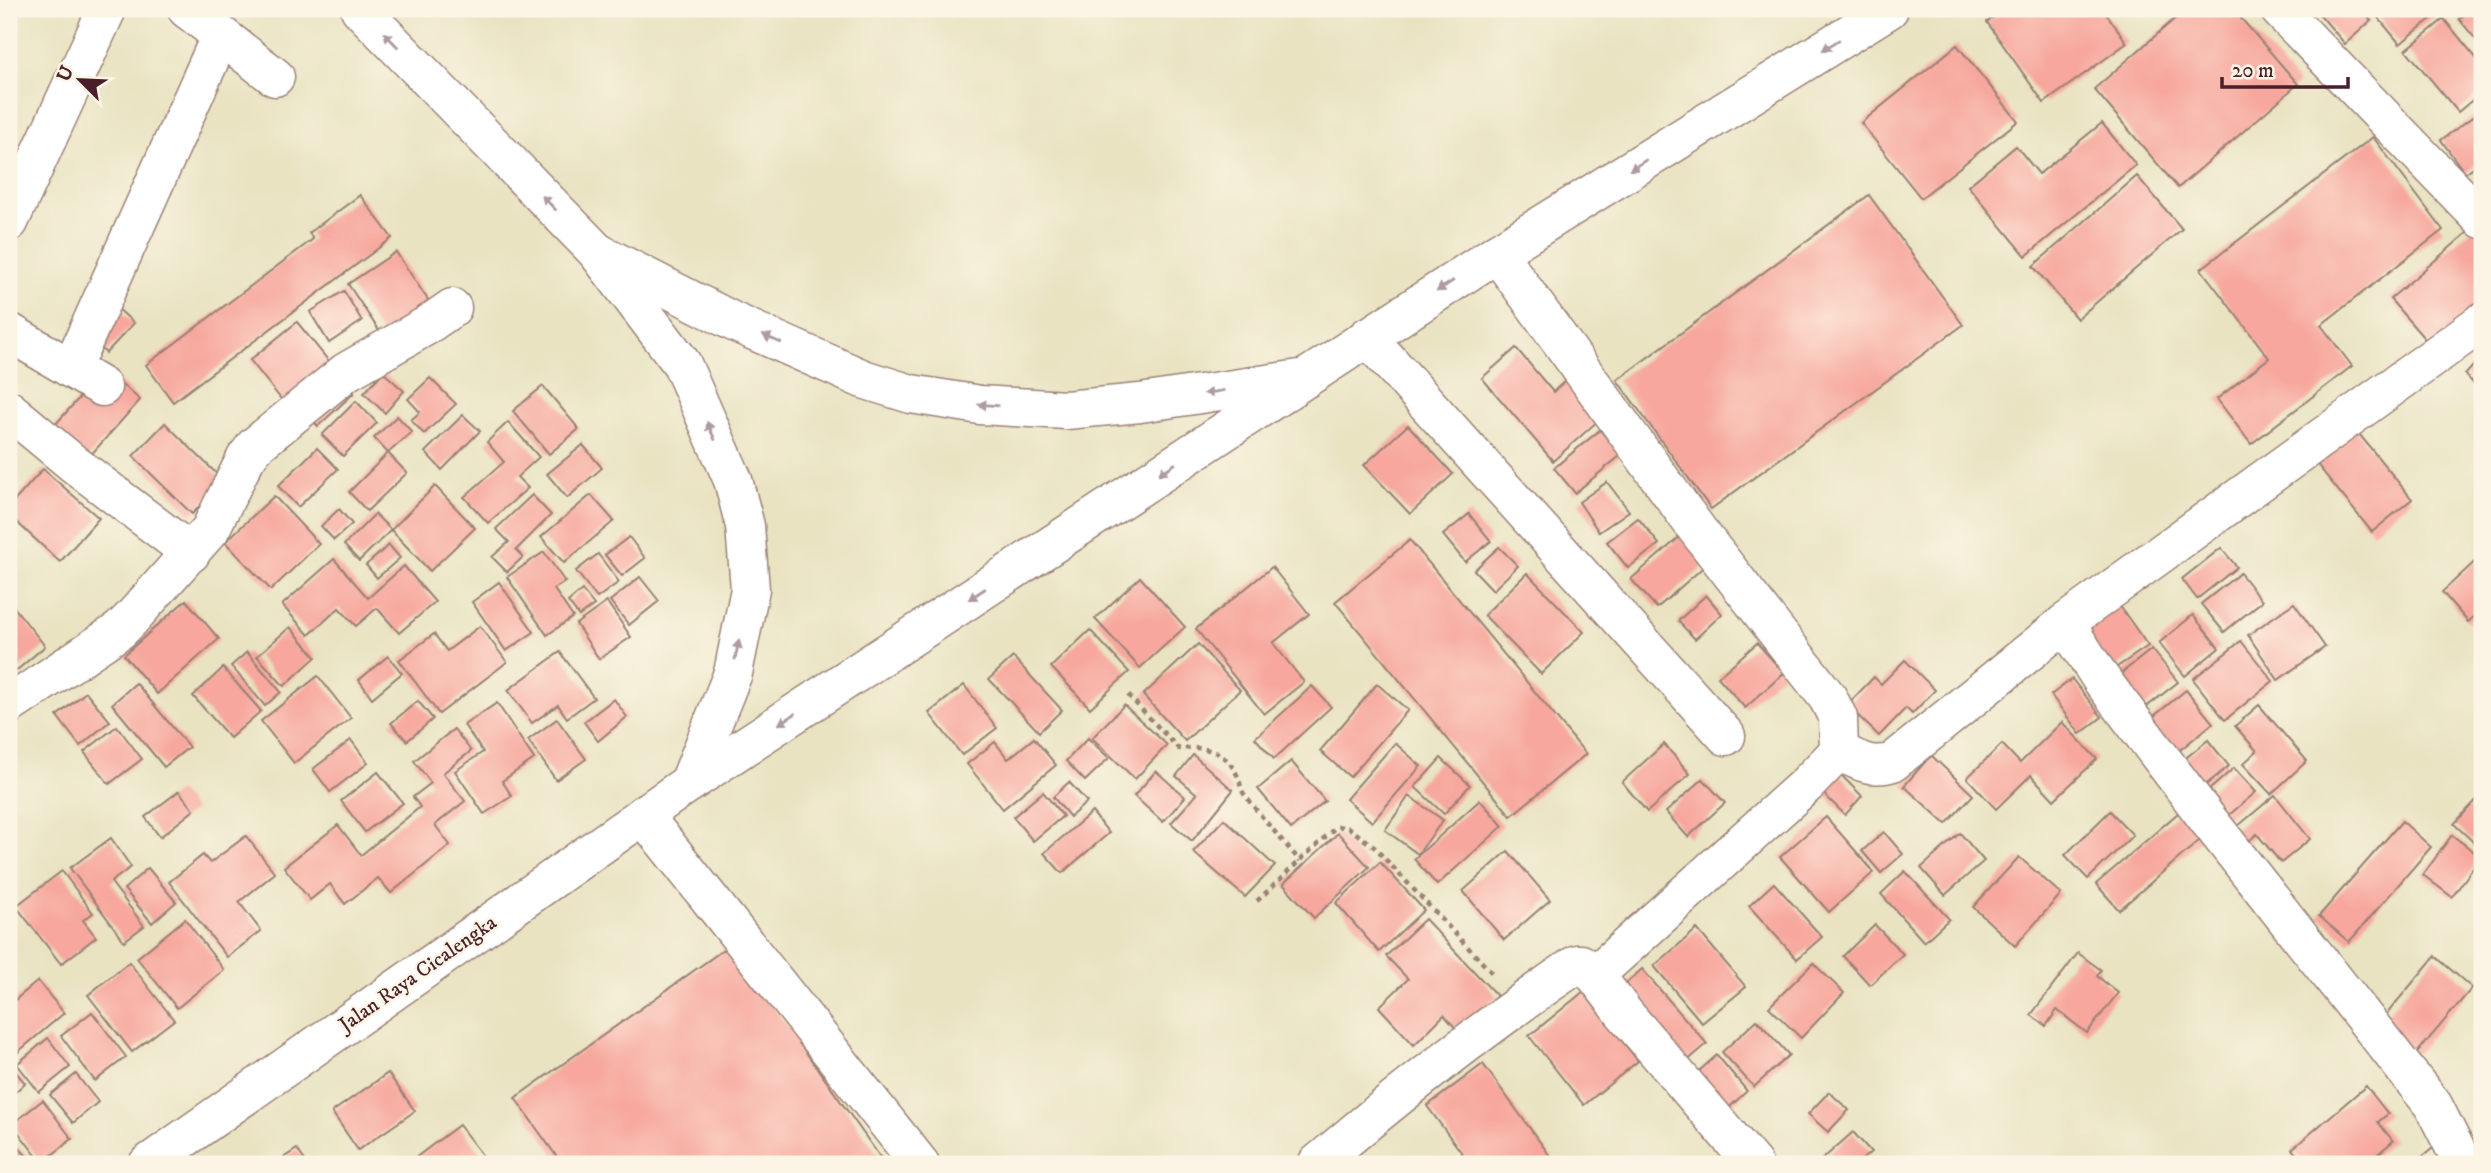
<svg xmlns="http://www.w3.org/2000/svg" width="2491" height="1173" font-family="'IM FELL DW Pica',serif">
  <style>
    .building { fill: #f7a79d }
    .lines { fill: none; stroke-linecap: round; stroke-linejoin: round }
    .minor-casing { stroke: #9a8176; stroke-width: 41 }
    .major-casing { stroke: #9a8176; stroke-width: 41 }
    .highway-casing { stroke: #9a8176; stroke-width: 41 }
    .path { stroke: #9a8176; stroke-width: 4.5; stroke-dasharray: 5 5; stroke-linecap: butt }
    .minor { stroke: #fff; stroke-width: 38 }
    .major { stroke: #fff; stroke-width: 38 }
    .highway { stroke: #fff; stroke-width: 38 }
    .oneway { fill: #ae9aa0 }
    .labels { text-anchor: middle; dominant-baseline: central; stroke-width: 5; stroke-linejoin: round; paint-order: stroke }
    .street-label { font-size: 21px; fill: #4a1f2b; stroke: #fcf5e5 }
  </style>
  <rect width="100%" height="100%" fill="#fcf5e5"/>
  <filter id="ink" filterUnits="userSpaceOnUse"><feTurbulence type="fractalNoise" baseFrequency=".0143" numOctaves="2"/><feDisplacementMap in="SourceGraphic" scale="14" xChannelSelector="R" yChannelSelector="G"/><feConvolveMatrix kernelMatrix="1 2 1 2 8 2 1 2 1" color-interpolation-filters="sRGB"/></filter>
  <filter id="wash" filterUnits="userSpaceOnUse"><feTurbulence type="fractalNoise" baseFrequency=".00686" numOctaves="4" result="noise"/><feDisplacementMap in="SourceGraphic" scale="28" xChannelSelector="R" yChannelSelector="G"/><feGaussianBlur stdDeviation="1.57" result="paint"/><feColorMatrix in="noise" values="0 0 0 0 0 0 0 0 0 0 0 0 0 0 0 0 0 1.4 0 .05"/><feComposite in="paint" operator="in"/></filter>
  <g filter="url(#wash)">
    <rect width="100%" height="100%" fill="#e9e3c2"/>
    <g id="blocks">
      <!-- building -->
      <g class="building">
        <polygon points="2006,9 2103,9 2127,43 2044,103 1987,22"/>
        <polygon points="2186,9 2233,9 2298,84 2178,188 2094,89"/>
        <polygon points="2315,9 2361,9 2371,21 2345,44"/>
        <polygon points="2371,9 2443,9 2400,44"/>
        <polygon points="2472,9 2482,9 2482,47 2459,19"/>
        <polygon points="2444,19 2482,65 2482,92 2458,112 2406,50"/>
        <polygon points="1957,45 2018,121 1921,198 1861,123"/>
        <polygon points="2482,110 2482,161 2465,173 2441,140"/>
        <polygon points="2102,123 2136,165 2026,256 1968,186 2016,146 2039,174"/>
        <polygon points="2373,137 2443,230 2321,325 2352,366 2251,444 2217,399 2269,358 2201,269"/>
        <polygon points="2137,176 2182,229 2077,319 2033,266"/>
        <polygon points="360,195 392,238 173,402 146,365 313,239 309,233"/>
        <polygon points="1869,195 1963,325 1711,509 1617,380"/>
        <polygon points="2474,227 2482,237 2482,313 2437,353 2390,299"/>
        <polygon points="396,252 430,303 382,335 348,284"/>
        <polygon points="344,291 362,321 329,343 310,312"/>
        <polygon points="116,307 134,323 106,353 89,337"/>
        <polygon points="297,322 332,365 285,404 250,360"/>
        <polygon points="1516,348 1553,392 1566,380 1600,419 1553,461 1482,378"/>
        <polygon points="2482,356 2482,392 2465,375"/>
        <polygon points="105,369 140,400 88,458 54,426"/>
        <polygon points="383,372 404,391 385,413 364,393"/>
        <polygon points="430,378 456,404 424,434 411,420 420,412 408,399"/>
        <polygon points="345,383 354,393 318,426 309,416"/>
        <polygon points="543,386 579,429 549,454 513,411"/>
        <polygon points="356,401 377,423 343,456 322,435"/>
        <polygon points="463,415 480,431 442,470 425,452"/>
        <polygon points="397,416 412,432 388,453 407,473 367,511 349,492 388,453 374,438"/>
        <polygon points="508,422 539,457 517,477 528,488 488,523 464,497 504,462 487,442"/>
        <polygon points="165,423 224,481 192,514 133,456"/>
        <polygon points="1408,425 1453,474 1410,514 1364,465"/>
        <polygon points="2355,429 2412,499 2372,532 2315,462"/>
        <polygon points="1600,430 1621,455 1575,493 1554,468"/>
        <polygon points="583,445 602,468 567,498 547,474"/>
        <polygon points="317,448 338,469 298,507 278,486"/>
        <polygon points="43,469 99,518 60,562 9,515 9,507"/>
        <polygon points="1607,482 1629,511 1599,532 1579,502"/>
        <polygon points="435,486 475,528 430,571 391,530"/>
        <polygon points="532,495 551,515 516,550 523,557 507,572 492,557 509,542 496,529"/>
        <polygon points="591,495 614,521 564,563 541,537"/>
        <polygon points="274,496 319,544 271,590 225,542"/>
        <polygon points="339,509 352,524 334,540 321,526"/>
        <polygon points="375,514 391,530 359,561 344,545"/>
        <polygon points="1469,514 1491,541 1465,562 1443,535"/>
        <polygon points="1638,518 1659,544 1628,568 1607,542"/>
        <polygon points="1682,535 1707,564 1657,608 1631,579"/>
        <polygon points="629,537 645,558 622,576 605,555"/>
        <polygon points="1410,540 1586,754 1511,816 1335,602"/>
        <polygon points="389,545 400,558 377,578 366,565"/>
        <polygon points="1499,547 1518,566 1493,590 1474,570"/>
        <polygon points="2221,548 2237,567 2197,599 2182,579"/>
        <polygon points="544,552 565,582 554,589 573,617 547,635 507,577"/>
        <polygon points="598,554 619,582 597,598 576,571"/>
        <polygon points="2482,555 2482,609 2468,622 2442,592"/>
        <polygon points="334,559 368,598 404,566 435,602 399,633 377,608 356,626 339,608 309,635 282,605"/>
        <polygon points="1272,567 1309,614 1273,643 1304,682 1264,714 1196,629"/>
        <polygon points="1527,573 1584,632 1541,674 1484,615"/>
        <polygon points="2240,573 2262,601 2224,632 2201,604"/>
        <polygon points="640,577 659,601 629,625 610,601"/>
        <polygon points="1140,577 1185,627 1140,668 1095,619"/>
        <polygon points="499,582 534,632 506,651 472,602"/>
        <polygon points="582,590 594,605 579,616 568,602"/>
        <polygon points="1706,595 1722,614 1695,639 1678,621"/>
        <polygon points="186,600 219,639 157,694 124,655"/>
        <polygon points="9,601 45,646 16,671 9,662"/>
        <polygon points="607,602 631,637 599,659 576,624"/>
        <polygon points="2117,602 2148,646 2105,675 2075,632"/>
        <polygon points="2294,603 2325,647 2278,680 2248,635"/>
        <polygon points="2193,615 2219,648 2185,676 2159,643"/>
        <polygon points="480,626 507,662 439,714 399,660 434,634 447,651"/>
        <polygon points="290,627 316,657 284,686 257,656"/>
        <polygon points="1090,630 1129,672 1090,708 1051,667"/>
        <polygon points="2241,641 2273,681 2225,720 2193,679"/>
        <polygon points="1757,643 1784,673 1745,708 1718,677"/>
        <polygon points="1198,644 1240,690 1185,741 1143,695"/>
        <polygon points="2152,649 2178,682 2140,712 2114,679"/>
        <polygon points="247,652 281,692 265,706 231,666"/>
        <polygon points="560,652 594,698 567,718 558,705 532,723 508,690"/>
        <polygon points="388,656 402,673 372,698 359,680"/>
        <polygon points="1013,657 1062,710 1039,732 989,679"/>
        <polygon points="1905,660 1935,690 1912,714 1906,708 1879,736 1847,705 1874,677 1881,684"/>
        <polygon points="223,668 261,711 230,738 193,696"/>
        <polygon points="318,676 351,718 294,763 261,721"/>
        <polygon points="2072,679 2102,717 2080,734 2051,695"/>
        <polygon points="136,683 189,747 164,767 112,704"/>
        <polygon points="1377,684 1408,710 1350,777 1320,751"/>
        <polygon points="964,685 997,728 962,755 929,713"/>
        <polygon points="1312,686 1331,707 1274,759 1255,738"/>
        <polygon points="2186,690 2213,723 2170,758 2143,725"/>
        <polygon points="86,692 110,721 80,746 57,716"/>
        <polygon points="614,699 627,717 598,741 584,722"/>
        <polygon points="418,701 433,719 407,741 391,723"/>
        <polygon points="497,703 534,759 502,781 512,796 484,814 455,771 483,752 464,725"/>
        <polygon points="1124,705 1167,745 1135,779 1092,738"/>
        <polygon points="2259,705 2307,761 2271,794 2243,764 2257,751 2235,726"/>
        <polygon points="557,719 586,759 556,780 528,740"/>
        <polygon points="2062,722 2097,759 2054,800 2031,775 1996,809 1967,778 2002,744 2020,763"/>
        <polygon points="117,726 142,759 109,784 84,752"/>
        <polygon points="454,729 471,751 443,773 465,801 435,825 450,845 391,893 378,878 345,904 330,884 310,900 284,867 338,825 361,855 420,807 413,797 431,783 414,761"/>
        <polygon points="1034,738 1056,765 1003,809 967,764 995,742 1008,759"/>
        <polygon points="1088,738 1109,758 1085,781 1066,761"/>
        <polygon points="351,740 368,763 330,792 313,769"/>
        <polygon points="2208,740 2229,766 2197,792 2176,766"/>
        <polygon points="1395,743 1421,766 1372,822 1346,799"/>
        <polygon points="1664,744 1690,774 1647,812 1622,782"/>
        <polygon points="1193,755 1233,790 1192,841 1171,823 1197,794 1176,776"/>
        <polygon points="1931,755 1973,795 1946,824 1904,786"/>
        <polygon points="1441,758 1470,785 1444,814 1415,787"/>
        <polygon points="1291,761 1325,801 1291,829 1258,789"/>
        <polygon points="2234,768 2256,792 2222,821 2201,797"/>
        <polygon points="1836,770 1862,796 1845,815 1818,788"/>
        <polygon points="1156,771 1185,797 1163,822 1134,796"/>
        <polygon points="378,772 403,803 365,832 341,801"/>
        <polygon points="1703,779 1725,803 1688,837 1666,812"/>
        <polygon points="1069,782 1087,802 1070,817 1053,797"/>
        <polygon points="179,791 194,810 160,837 145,817"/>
        <polygon points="1043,792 1063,816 1033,841 1013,817"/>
        <polygon points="2482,794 2482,850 2454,824"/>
        <polygon points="2275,795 2310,839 2281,863 2257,834 2244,845 2232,831"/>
        <polygon points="1409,796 1443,820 1418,854 1385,830"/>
        <polygon points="1480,800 1503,826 1437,885 1414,859"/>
        <polygon points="2185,807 2207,834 2119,910 2096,884"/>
        <polygon points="2110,811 2133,835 2088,879 2065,855"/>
        <polygon points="1092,812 1109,833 1062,873 1044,853"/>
        <polygon points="1826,817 1874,872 1829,912 1780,857"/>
        <polygon points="1224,819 1275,866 1245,897 1193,852"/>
        <polygon points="2402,821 2431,847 2349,942 2319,916"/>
        <polygon points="1884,832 1903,854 1881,873 1862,851"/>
        <polygon points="1338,833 1369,867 1314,918 1283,884"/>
        <polygon points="1960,833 1984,861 1945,895 1921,868"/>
        <polygon points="2452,835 2481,857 2452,897 2423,875"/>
        <polygon points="246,836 275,873 239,902 261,931 227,957 169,882 203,855 210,863"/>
        <polygon points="111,838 131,867 111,882 144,926 124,941 70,868"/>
        <polygon points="1508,851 1550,900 1504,940 1463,891"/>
        <polygon points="2019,857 2061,894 2015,946 1973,907"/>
        <polygon points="1380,862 1424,910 1379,952 1336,903"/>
        <polygon points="148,868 176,902 152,923 124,889"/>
        <polygon points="62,871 93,913 83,920 96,937 61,964 16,906"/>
        <polygon points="1905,871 1949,919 1924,942 1881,894"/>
        <polygon points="1774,883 1822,937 1797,959 1749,906"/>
        <polygon points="185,919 224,970 177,1008 137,958"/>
        <polygon points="1425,919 1497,996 1459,1032 1444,1015 1414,1045 1379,1007 1408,979 1386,956"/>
        <polygon points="1875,925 1903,954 1870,985 1843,956"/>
        <polygon points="1697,929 1746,987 1702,1023 1654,966"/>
        <polygon points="730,945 885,1164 562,1164 515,1098"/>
        <polygon points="2078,953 2101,970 2097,976 2118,993 2087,1033 2057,1010 2046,1026 2031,1015"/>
        <polygon points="2435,956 2472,988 2411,1060 2374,1029"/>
        <polygon points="129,962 174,1020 132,1052 88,995"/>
        <polygon points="1813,963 1844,993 1801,1038 1769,1007"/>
        <polygon points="1642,969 1707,1044 1679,1068 1615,993"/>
        <polygon points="38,981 64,1013 12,1057 9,1053 9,1005"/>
        <polygon points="1583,992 1638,1061 1584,1105 1529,1036"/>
        <polygon points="92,1012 126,1057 95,1081 61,1036"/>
        <polygon points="1757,1020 1789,1055 1754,1087 1722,1052"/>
        <polygon points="48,1038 70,1067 39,1092 17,1064"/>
        <polygon points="1717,1055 1747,1091 1721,1115 1690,1079"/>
        <polygon points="9,1064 25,1083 9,1098"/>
        <polygon points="1483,1064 1556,1164 1470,1164 1427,1106"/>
        <polygon points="388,1073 415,1111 358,1150 332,1112"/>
        <polygon points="76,1074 98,1102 73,1123 50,1095"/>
        <polygon points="2366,1086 2388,1114 2378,1122 2393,1141 2366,1164 2305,1164 2292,1149"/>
        <polygon points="1829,1092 1849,1110 1828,1132 1808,1114"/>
        <polygon points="43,1100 72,1139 42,1163 12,1124"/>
        <polygon points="459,1125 489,1164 407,1164"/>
        <polygon points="1853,1132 1871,1152 1857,1164 1817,1164"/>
        <polygon points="9,1138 31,1160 27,1164 9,1164"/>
        <polygon points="2437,1145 2451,1164 2413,1164"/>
        <polygon points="297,1149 307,1164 274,1164"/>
      </g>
    </g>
  </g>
  <g filter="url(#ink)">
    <use href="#blocks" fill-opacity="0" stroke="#9a8176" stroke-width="2"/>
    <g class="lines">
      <!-- minor casing -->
      <g class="minor-casing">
        <g id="minor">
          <polyline points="187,9 275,77"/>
          <polyline points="2279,9 2482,219"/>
          <polyline points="9,222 107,9"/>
          <polyline points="1497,253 1696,528 1828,698 1838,718 1839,751 1807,784 1595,975 1624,1013 1753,1164"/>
          <polyline points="9,332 102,387"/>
          <polyline points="1367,337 1726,736"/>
          <polyline points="71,369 221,35"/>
          <polyline points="9,410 74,464 191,553"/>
          <polyline points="2065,623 2101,679 2209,821 2433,1105 2463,1164"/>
          <polyline points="9,705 120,630 131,619 210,530 246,458 255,446 346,372 426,326 452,308"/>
          <path d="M1839,751c20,10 32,18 54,11l172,-139 417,-301"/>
          <polyline points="643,815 920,1164"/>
          <path d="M1317,1164c83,-71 169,-138 260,-200h4l14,11"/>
        </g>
      </g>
      <!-- major casing -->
      <g class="major-casing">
        <polyline id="major" points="148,1164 689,783 1306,378"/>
      </g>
      <!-- highway casing -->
      <g class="highway-casing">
        <g id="highway">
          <polyline points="360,9 597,252 682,364 733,480 745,526 750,589 733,673 689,783"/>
          <polyline points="597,252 734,322 863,379 911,394 980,405 1066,410 1140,403 1306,378 1497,253 1889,9"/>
        </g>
      </g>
      <!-- path -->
      <g class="path">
        <path d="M1128,695l51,54c26,-4 48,2 59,28 3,7 3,14 8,20 17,22 36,43 54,64"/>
        <polyline points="1257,901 1337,826 1349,828 1373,846 1493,974"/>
      </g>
      <!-- minor -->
      <use href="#minor" class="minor"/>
      <!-- major -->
      <use href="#major" class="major"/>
      <!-- highway -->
      <use href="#highway" class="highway"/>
    </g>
    <!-- one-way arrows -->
    <defs><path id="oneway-solid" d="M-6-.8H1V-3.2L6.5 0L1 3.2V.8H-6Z" transform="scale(1.75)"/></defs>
    <g class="oneway">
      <use href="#oneway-solid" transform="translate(391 40) rotate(-134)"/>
      <use href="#oneway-solid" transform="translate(1831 45) rotate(148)"/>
      <use href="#oneway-solid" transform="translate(1638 165) rotate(148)"/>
      <use href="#oneway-solid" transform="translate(549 203) rotate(-134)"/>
      <use href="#oneway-solid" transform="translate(1445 286) rotate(147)"/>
      <use href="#oneway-solid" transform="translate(772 339) rotate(-156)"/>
      <use href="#oneway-solid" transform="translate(1214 392) rotate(171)"/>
      <use href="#oneway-solid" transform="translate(988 405) rotate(-176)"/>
      <use href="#oneway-solid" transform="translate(711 431) rotate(-114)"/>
      <use href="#oneway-solid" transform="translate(1167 469) rotate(147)"/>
      <use href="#oneway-solid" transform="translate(977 594) rotate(147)"/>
      <use href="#oneway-solid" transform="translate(737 650) rotate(-78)"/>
      <use href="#oneway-solid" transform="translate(787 719) rotate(147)"/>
    </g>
  </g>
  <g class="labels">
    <!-- street labels -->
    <g class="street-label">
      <text transform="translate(418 974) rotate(-35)">Jalan Raya Cicalengka</text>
    </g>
  </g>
  <!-- margin -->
  <rect width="2491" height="1173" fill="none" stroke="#fcf5e5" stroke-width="35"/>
  <!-- north arrow -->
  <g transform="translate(80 80) rotate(294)" stroke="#fcf5e5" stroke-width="5" paint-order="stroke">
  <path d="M0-5L12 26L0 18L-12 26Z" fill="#4a1f2b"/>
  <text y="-10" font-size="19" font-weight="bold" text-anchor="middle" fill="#4a1f2b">U</text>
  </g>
  <!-- scale -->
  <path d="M2222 77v10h126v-10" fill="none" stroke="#4a1f2b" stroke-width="3.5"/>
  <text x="2232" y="77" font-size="21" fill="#4a1f2b" stroke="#fcf5e5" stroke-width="5" paint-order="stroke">20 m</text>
</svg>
